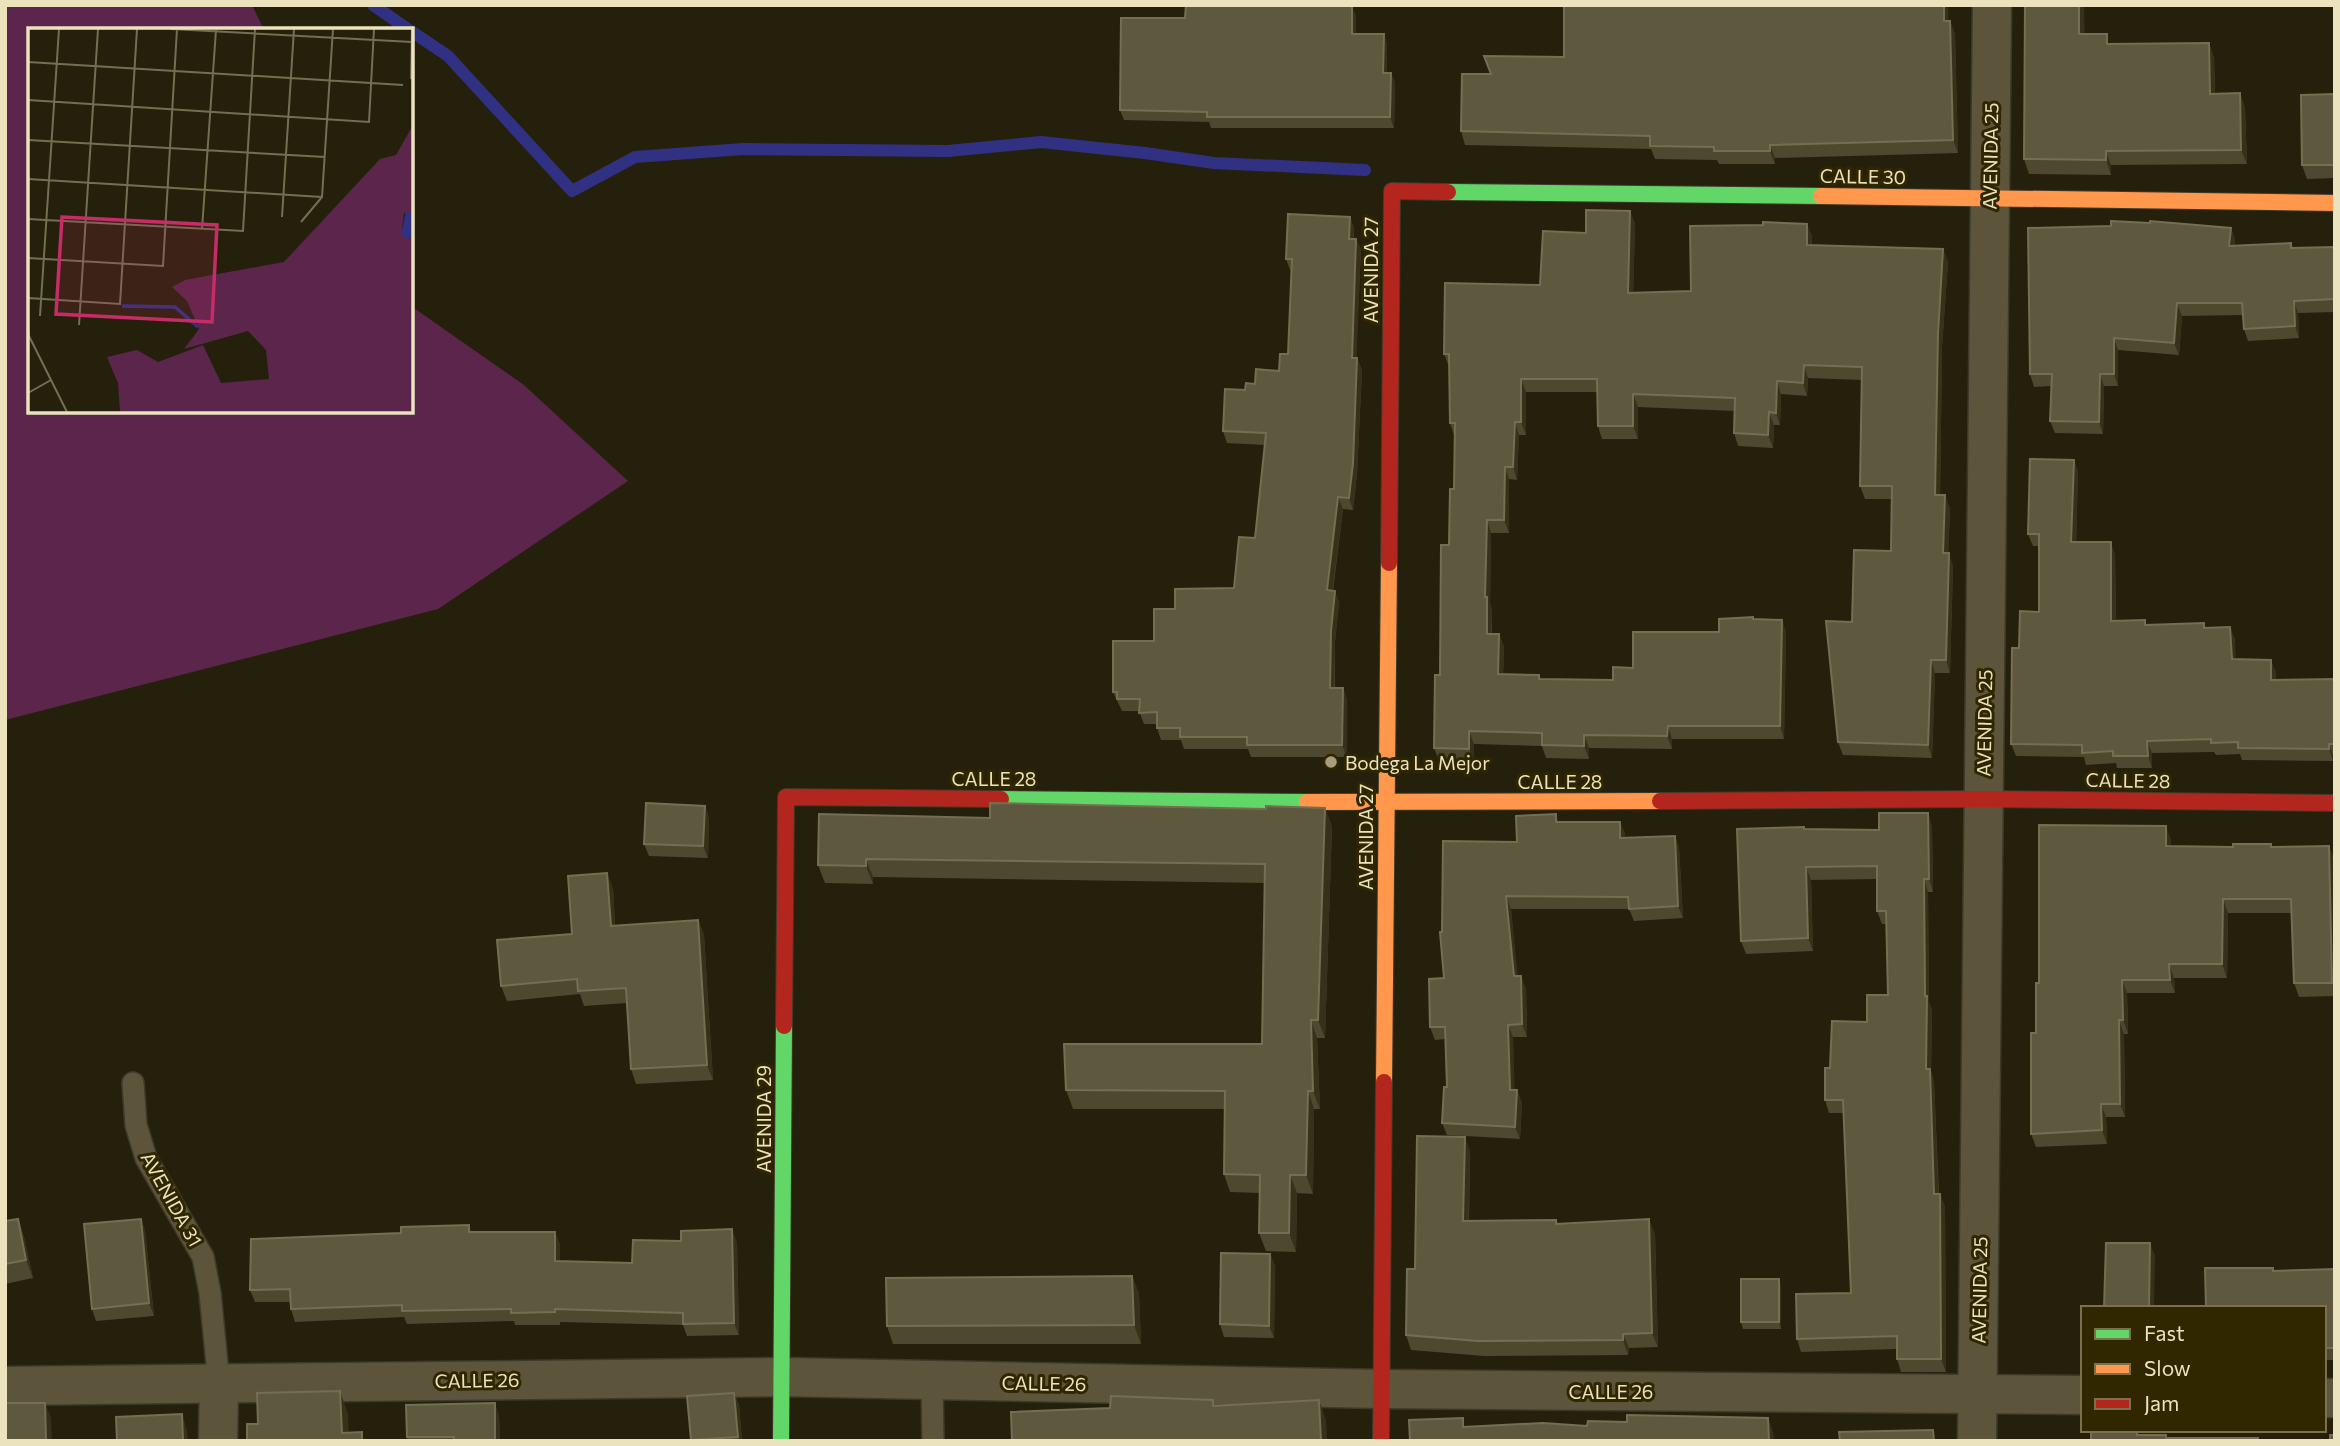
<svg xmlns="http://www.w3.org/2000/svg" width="2340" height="1446" font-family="Commissioner,sans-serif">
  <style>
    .green { fill: #5b254c }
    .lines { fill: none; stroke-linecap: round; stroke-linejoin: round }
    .stream { stroke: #313184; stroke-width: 12 }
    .lane-casing { stroke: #3e3a2a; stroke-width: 24 }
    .street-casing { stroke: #3e3a2a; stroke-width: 41 }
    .fast-casing { stroke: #3e3a2a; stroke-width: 18 }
    .slow-casing { stroke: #3e3a2a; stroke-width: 18 }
    .jam-casing { stroke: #3e3a2a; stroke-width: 18 }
    .lane { stroke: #5c553b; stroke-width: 21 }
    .street { stroke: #5c553b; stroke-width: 38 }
    .fast { stroke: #63d668; stroke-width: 16 }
    .slow { stroke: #ff974d; stroke-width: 16 }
    .jam { stroke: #b3261e; stroke-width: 16 }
    .wall { fill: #4d482f }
    .shaded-wall { fill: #36311a }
    .building { fill: #5e583e; stroke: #746e52; stroke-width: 2 }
    .poi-dot { fill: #a69e7f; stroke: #302700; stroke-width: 2.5 }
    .labels { text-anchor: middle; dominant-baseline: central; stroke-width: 6; stroke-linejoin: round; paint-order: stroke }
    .street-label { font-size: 19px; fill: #ebe2be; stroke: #302700 }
    .poi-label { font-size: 19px; fill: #ebe2be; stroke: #302700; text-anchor: start }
    .inset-river { fill: none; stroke: #313184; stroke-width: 3.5 }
    .inset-road { fill: none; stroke: #746e53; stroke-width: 2 }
    .view { fill: #c62c65; fill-opacity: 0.15; stroke: #c62c65; stroke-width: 3.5 }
    .inset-edge { fill: none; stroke: #ebe2be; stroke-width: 3.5 }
  </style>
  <rect width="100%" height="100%" fill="#25200b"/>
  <!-- green -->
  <polygon class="green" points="5,5 252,5 264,30 30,30 30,411 411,411 411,306 524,385 628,481 438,609 5,720"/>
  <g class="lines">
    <!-- stream -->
    <g class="stream">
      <polyline points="373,5 409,30"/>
      <polyline points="411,31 448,56 572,191 635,157 743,149 948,151 1041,142 1145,153 1214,163 1365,170"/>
    </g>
    <!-- lane casing -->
    <g class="lane-casing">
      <g id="lane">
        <polyline points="133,1083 136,1125 146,1158 203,1257 210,1293 219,1384"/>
        <polyline points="932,1380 933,1441"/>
      </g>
    </g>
    <!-- street casing -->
    <g class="street-casing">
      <g id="street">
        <polyline points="5,1386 782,1377 1382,1389 2083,1395"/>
        <polyline points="2324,1398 2335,1398"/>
        <polyline points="218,1441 219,1384"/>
        <polyline points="1977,1441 1992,5"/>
      </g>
    </g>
    <!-- fast casing -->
    <g class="fast-casing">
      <g id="fast">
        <polyline points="1448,192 1821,196"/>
        <polyline points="1001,799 1307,802"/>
        <polyline points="781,1441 784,1026"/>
      </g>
    </g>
    <!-- slow casing -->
    <g class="slow-casing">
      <g id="slow">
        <polyline points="1821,196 2335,203"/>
        <polyline points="1307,802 1660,801"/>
        <polyline points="1384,1082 1389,563"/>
      </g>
    </g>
    <!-- jam casing -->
    <g class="jam-casing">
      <g id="jam">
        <polyline points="1389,563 1392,191 1448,192"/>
        <polyline points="1660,801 1983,799 2335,803"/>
        <polyline points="784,1026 786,797 1001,799"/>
        <polyline points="1381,1441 1384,1082"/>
      </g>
    </g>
    <!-- lane -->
    <use href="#lane" class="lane"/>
    <!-- street -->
    <use href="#street" class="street"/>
    <!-- fast -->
    <use href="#fast" class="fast"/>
    <!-- slow -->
    <use href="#slow" class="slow"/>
    <!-- jam -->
    <use href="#jam" class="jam"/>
  </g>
  <!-- wall -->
  <g class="wall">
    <polygon points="1322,6 1356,16 1356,34 1384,34 1387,45 1387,73 1391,73 1395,83 1394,128 1211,128 1209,122 1124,120 1120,110 1185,18"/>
    <polygon points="1948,21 1950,21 1955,34 1958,153 1775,158 1775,164 1719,164 1717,160 1655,159 1651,149 1465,145 1461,131 1490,74 1564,57"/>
    <polygon points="2085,34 2110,44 2209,43 2214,58 2215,94 2240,93 2245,108 2247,164 2111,165 2111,175 2029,174 2024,159"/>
    <polygon points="2335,94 2335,178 2307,179 2302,165"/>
    <polygon points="1630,211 1635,224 1633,293 1691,291 1807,224 1812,237 1812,245 1943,249 1948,262 1942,347 1940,495 1950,508 1948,553 1953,566 1950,673 1935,673 1932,758 1843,755 1838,742 1852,622 1891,551 1892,499 1865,499 1860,486 1862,380 1808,378 1807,396 1781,394 1780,425 1774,425 1773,448 1738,446 1734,433 1735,411 1638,407 1638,439 1602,439 1598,426 1597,392 1526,392 1526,435 1519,435 1517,480 1509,479 1509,533 1491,533 1490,603 1492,610 1492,634 1499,634 1504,647 1503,675 1539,675 1541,679 1613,680 1633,668 1719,632 1754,619 1782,620 1786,633 1784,739 1672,739 1672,749 1589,748 1589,759 1546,758 1542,746 1474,744 1474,761 1439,761 1434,748 1454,489 1454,435 1450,423 1449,367 1444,354 1540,285 1586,233"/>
    <polygon points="1350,217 1354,229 1354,239 1356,239 1361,250 1356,358 1357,358 1362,370 1357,474 1353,510 1343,509 1333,591 1339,602 1335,642 1335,688 1343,688 1347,700 1347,757 1251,757 1248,749 1184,749 1181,740 1161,740 1157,728 1157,724 1144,724 1139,711 1122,711 1113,692 1154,641 1175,609 1234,588 1255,538 1265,445 1227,443 1223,431 1245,390 1279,371 1288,354 1292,270 1290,270 1286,259"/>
    <polygon points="2231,228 2235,240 2235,246 2291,243 2293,248 2335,247 2335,312 2298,313 2299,338 2248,341 2244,329 2243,315 2182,316 2179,355 2118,350 2118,386 2104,386 2103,434 2055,433 2050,421 2051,386 2034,387 2030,374"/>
    <polygon points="2074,460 2078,472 2076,542 2115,554 2116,621 2145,620 2146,625 2204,623 2206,628 2235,639 2235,659 2276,672 2275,680 2335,679 2335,756 2333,756 2333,761 2242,760 2240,754 2216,755 2214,752 2152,753 2152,768 2117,768 2116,763 2086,765 2084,757 2016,756 2011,744 2019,648 2039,612 2039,546 2033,546 2028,534"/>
    <polygon points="705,806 709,818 708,858 649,856 644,844"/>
    <polygon points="1325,808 1332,827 1325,1038 1317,1038 1320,1109 1314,1109 1313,1194 1297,1193 1296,1252 1266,1251 1259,1233 1260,1193 1230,1192 1224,1174 1224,1109 1073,1109 1066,1090 1262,1044 1265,883 873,877 873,884 825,883 818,865 990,818 1266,809"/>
    <polygon points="1556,814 1558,822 1620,822 1625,834 1625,838 1675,836 1679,848 1683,918 1634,921 1629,909 1511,909 1517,976 1526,988 1527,1037 1513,1037 1514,1090 1517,1090 1522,1103 1520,1139 1447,1135 1442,1123 1447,1087 1446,1039 1435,1040 1430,1027 1444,978 1442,932 1517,842"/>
    <polygon points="1932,826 1933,892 1928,892 1929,1003 1932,1009 1931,1072 1934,1082 1939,1194 1940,1194 1945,1207 1946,1372 1901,1372 1897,1359 1897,1349 1801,1352 1797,1339 1851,1293 1844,1113 1829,1113 1825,1100 1830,1068 1888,995 1886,924 1882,924 1877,911 1877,879 1811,880 1813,951 1746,954 1741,941 1804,827 1805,829 1879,830"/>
    <polygon points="2171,840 2171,846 2272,847 2329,846 2334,860 2335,996 2299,997 2294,983 2292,913 2228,913 2227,978 2174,978 2175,993 2127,993 2128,1034 2124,1034 2125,1117 2106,1117 2107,1144 2036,1147 2031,1134 2039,983"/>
    <polygon points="613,888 615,925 698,920 704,935 713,1080 636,1084 631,1069 627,1003 584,1006 580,994 507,1001 501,986 572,934"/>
    <polygon points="1470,1151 1469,1221 1556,1220 1558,1223 1655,1234 1658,1347 1629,1348 1628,1355 1484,1356 1411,1350 1406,1335 1415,1269"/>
    <polygon points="18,1219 24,1237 33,1278 5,1284 5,1220 5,1221"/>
    <polygon points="141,1219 145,1231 154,1316 96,1321 92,1309"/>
    <polygon points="469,1225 471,1232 555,1232 560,1245 560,1261 632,1263 737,1242 739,1335 687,1336 683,1325 560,1322 560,1325 515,1325 514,1321 407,1324 404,1317 295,1322 291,1309 291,1302 255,1302 250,1290 401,1233"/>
    <polygon points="1270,1254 1275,1266 1274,1338 1224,1337 1220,1324"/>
    <polygon points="2335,1269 2335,1360 2324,1360 2324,1308 2274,1271"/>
    <polygon points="1132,1276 1139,1294 1141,1344 893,1344 887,1326"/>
    <polygon points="1781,1285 1781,1329 1743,1329 1741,1322"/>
    <polygon points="734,1393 739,1405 742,1441 691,1441"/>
    <polygon points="499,1416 500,1441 408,1441 407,1437"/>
  </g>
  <!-- shaded-wall -->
  <g class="shaded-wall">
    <polygon points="1944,5 1948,5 1949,34 1944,21"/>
    <polygon points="2079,5 2084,5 2085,48 2079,34"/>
    <polygon points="1352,6 1356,16 1356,44 1352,34"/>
    <polygon points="1950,21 1955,34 1958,153 1953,140"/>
    <polygon points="1384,34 1387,45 1387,83 1383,73"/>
    <polygon points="2209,43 2214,58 2215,108 2210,94"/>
    <polygon points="1391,73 1395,83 1394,128 1390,117"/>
    <polygon points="2240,93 2245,108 2247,164 2241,150"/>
    <polygon points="1770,145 1775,158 1775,164 1770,151"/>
    <polygon points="2106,151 2111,165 2111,175 2106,160"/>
    <polygon points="1630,211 1635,224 1633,306 1628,293"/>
    <polygon points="1350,217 1354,229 1353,250 1349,239"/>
    <polygon points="1807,224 1812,237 1811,257 1807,245"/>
    <polygon points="2231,228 2235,240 2234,258 2229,246"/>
    <polygon points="1356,239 1361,250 1356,370 1352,358"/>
    <polygon points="1943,249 1948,262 1942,347 1940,507 1935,495 1938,334"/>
    <polygon points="2294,301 2298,313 2299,338 2295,326"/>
    <polygon points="2177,303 2182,316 2179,355 2174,343"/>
    <polygon points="2114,338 2118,350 2118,386 2114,374"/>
    <polygon points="1357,358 1362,370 1357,474 1353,510 1349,498"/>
    <polygon points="1804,365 1808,378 1807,396 1803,383"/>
    <polygon points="2100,374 2104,386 2103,434 2099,422"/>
    <polygon points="1521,379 1526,392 1526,435 1521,422"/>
    <polygon points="1777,381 1781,394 1780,425 1776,413"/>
    <polygon points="1633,394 1638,407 1638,439 1633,426"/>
    <polygon points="1769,412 1774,425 1773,448 1768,435"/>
    <polygon points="1515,422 1519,435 1517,480 1513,467"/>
    <polygon points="2074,460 2078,472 2076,554 2071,542"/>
    <polygon points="1505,467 1509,479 1509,533 1504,520"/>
    <polygon points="1945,495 1950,508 1948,566 1943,553"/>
    <polygon points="1338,497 1343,509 1331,602 1327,590"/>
    <polygon points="1487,520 1491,533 1490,603 1492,610 1491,647 1487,634 1485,597"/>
    <polygon points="2111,542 2115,554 2116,633 2111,621"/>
    <polygon points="1949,553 1953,566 1950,673 1946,660"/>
    <polygon points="1335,591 1339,602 1335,642 1334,700 1330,688 1331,631"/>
    <polygon points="1782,620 1786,633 1784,739 1780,726"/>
    <polygon points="2230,627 2235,639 2236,671 2232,659"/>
    <polygon points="1499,634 1504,647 1503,687 1498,674"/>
    <polygon points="1931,660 1935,673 1932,758 1928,745"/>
    <polygon points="2271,660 2276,672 2275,692 2271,680"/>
    <polygon points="1343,688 1347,700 1347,757 1342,745"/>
    <polygon points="1668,726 1672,739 1672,749 1667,736"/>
    <polygon points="1469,731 1474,744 1474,761 1469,749"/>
    <polygon points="1584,735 1589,748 1589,759 1584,746"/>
    <polygon points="2147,741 2152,753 2152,768 2148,756"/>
    <polygon points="2329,744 2333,756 2333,761 2329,749"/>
    <polygon points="705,806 709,818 708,858 703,846"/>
    <polygon points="1325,808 1332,827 1325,1038 1318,1020"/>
    <polygon points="1928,813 1932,826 1933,892 1929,879"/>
    <polygon points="1620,822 1625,834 1625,851 1620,838"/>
    <polygon points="2166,826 2171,840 2171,860 2166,846"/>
    <polygon points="1675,836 1679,848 1683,918 1678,906"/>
    <polygon points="2329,846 2334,860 2335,991 2332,983"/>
    <polygon points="866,859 873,877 873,884 866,866"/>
    <polygon points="1806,867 1811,880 1813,951 1808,938"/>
    <polygon points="607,873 613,888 616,941 611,926"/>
    <polygon points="1924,879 1928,892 1929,1003 1932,1009 1931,1072 1934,1082 1939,1207 1934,1194 1926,1069"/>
    <polygon points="1506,896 1511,909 1519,988 1514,976"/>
    <polygon points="2223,899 2228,913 2227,978 2222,964"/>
    <polygon points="698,920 704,935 713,1080 707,1065"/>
    <polygon points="2169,964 2174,978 2175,993 2170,980"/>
    <polygon points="1521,976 1526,988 1527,1037 1522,1024"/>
    <polygon points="2122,980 2127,993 2128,1034 2123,1020"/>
    <polygon points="1311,1020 1317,1038 1320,1109 1313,1091"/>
    <polygon points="2119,1020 2124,1034 2125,1117 2120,1104"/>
    <polygon points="1508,1025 1513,1037 1515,1102 1510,1090"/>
    <polygon points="1517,1090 1522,1103 1520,1139 1515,1127"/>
    <polygon points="1308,1091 1314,1109 1313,1194 1306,1175"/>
    <polygon points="2101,1104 2106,1117 2107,1144 2102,1130"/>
    <polygon points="1465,1137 1470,1151 1468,1235 1463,1221"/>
    <polygon points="1290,1175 1297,1193 1296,1252 1289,1233"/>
    <polygon points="1940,1194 1945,1207 1946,1372 1941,1359"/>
    <polygon points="18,1219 24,1237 33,1278 26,1260"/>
    <polygon points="141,1219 145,1231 154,1316 149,1303"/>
    <polygon points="1649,1219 1655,1234 1658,1347 1652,1333"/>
    <polygon points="732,1229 737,1242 739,1335 734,1323"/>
    <polygon points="555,1232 560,1245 560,1273 555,1261"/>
    <polygon points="2150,1243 2155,1256 2154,1308 2149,1308"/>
    <polygon points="1270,1254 1275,1266 1274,1338 1269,1326"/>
    <polygon points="1132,1276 1139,1294 1141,1344 1134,1325"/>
    <polygon points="1779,1279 1781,1285 1781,1329 1779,1322"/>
    <polygon points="1623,1334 1629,1348 1628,1355 1623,1340"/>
    <polygon points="340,1391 348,1414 349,1441 342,1433"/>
    <polygon points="734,1393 739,1405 742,1441 739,1441 738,1437"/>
    <polygon points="1319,1400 1326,1420 1327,1441 1321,1441"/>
    <polygon points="45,1403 51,1418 52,1441 46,1441"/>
    <polygon points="495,1403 499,1416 500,1441 495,1441"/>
    <polygon points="182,1414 187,1430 188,1441 183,1441"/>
    <polygon points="1768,1418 1773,1432 1774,1441 1769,1441"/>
  </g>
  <!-- building -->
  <g class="building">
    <polygon points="1186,5 1352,6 1352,34 1384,34 1383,73 1391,73 1390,117 1207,117 1207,112 1120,110 1121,18 1185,18"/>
    <polygon points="1564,5 1944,5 1944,21 1950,21 1953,140 1770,145 1770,151 1714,151 1714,147 1650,146 1650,136 1461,131 1462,74 1491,74 1484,56 1564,57"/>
    <polygon points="2025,5 2079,5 2079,34 2107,34 2107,44 2209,43 2210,94 2240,93 2241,150 2106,151 2106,160 2024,159"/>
    <polygon points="2335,94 2335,165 2302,165 2301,95"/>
    <polygon points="1586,210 1630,211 1628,293 1691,291 1690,226 1763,225 1763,222 1807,224 1807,245 1943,249 1938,334 1935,495 1945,495 1943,553 1949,553 1946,660 1931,660 1928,745 1838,742 1826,621 1852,622 1854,550 1891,551 1892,486 1860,486 1862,367 1804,365 1803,383 1777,381 1776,413 1769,412 1768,435 1734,433 1735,398 1633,394 1633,426 1598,426 1597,379 1521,379 1521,422 1515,422 1513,467 1505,467 1504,520 1487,520 1485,597 1487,597 1487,634 1499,634 1498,674 1539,675 1539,679 1613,680 1613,667 1633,668 1633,632 1719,632 1719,619 1753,617 1753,619 1782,620 1780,726 1668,726 1667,736 1584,735 1584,746 1542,745 1542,733 1469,731 1469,749 1434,748 1435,675 1440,675 1441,545 1449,545 1450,489 1454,489 1455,423 1450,423 1449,354 1444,354 1445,283 1540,285 1543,231 1586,233"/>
    <polygon points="1288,214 1350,217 1349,239 1356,239 1352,358 1357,358 1353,463 1349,498 1338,497 1327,590 1335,591 1331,631 1330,688 1343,688 1342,745 1247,745 1247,737 1180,737 1180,728 1157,728 1157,712 1139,713 1140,699 1117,699 1117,692 1113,692 1113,641 1154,641 1154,609 1175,609 1175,589 1234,588 1239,537 1255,538 1266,433 1223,431 1225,389 1245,390 1246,383 1255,384 1256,369 1279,371 1280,354 1288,354 1292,259 1286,259"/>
    <polygon points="2111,221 2150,223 2150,221 2231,228 2229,246 2291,243 2291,248 2335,247 2335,299 2294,301 2295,326 2244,329 2242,303 2177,303 2174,343 2114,338 2114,374 2100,374 2099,422 2050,421 2052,374 2030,374 2028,228 2111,226"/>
    <polygon points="2030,459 2074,460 2071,542 2111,542 2111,621 2145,620 2145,625 2204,623 2204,628 2230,627 2232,659 2271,660 2271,680 2335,679 2335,744 2329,744 2329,749 2238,748 2238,742 2211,743 2211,739 2147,741 2148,756 2113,756 2113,751 2082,753 2082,745 2011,744 2012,648 2019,648 2020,611 2039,612 2039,534 2028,534"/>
    <polygon points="646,803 705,806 703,846 644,844"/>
    <polygon points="990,803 1266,809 1266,806 1325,808 1318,1020 1311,1020 1313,1091 1308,1091 1306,1175 1290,1175 1289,1233 1259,1233 1260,1175 1224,1174 1225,1091 1066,1090 1064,1044 1262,1044 1265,864 866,859 866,866 818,865 819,814 990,818"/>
    <polygon points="1879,813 1928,813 1929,879 1924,879 1925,996 1927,996 1926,1069 1930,1069 1934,1194 1940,1194 1941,1359 1897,1359 1897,1336 1797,1339 1796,1294 1851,1293 1843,1100 1825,1100 1825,1068 1830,1068 1832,1021 1867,1022 1867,995 1888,995 1886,911 1877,911 1877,866 1806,867 1808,938 1741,941 1737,829 1804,827 1804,829 1879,830"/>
    <polygon points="1556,814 1556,822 1620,822 1620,838 1675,836 1678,906 1629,909 1628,897 1506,896 1514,976 1521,976 1522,1024 1508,1025 1510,1090 1517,1090 1515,1127 1442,1123 1444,1087 1447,1087 1445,1027 1430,1027 1429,979 1444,978 1440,932 1442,932 1443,841 1517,842 1516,816"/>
    <polygon points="2039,825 2166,826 2166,846 2233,847 2233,844 2271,844 2271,847 2329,846 2332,983 2294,983 2291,899 2223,899 2222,964 2169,964 2170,980 2122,980 2123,1020 2119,1020 2120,1104 2101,1104 2102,1130 2031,1134 2031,1033 2036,1033 2036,983 2039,983"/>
    <polygon points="607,873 611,926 698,920 707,1065 631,1069 626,988 578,991 577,979 501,986 497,940 572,934 568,876"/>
    <polygon points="1417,1136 1465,1137 1463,1221 1556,1220 1556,1224 1649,1219 1652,1333 1623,1334 1623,1340 1478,1341 1406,1335 1407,1269 1415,1269"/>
    <polygon points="18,1219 26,1260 5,1264 5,1221"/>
    <polygon points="141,1219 149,1303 92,1309 84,1224"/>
    <polygon points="469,1225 469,1232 555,1232 555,1261 632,1263 633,1240 681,1241 681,1231 732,1229 734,1323 683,1324 683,1313 555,1309 555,1312 511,1313 511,1309 402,1311 402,1305 291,1309 290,1289 250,1290 251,1239 401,1233 401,1227"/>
    <polygon points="2106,1243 2150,1243 2149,1308 2104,1308"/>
    <polygon points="1221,1253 1270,1254 1269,1326 1220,1324"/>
    <polygon points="2205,1268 2273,1268 2273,1271 2335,1269 2335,1348 2324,1348 2324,1308 2206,1308"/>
    <polygon points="1132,1276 1134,1325 887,1326 886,1278"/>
    <rect x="1741" y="1279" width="38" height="43"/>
    <polygon points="340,1391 342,1433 362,1432 362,1441 247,1441 247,1424 258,1424 257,1393"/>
    <polygon points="734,1393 738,1437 691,1440 687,1396"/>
    <polygon points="1111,1396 1213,1400 1213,1406 1319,1400 1321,1441 1012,1441 1011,1412 1110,1408"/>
    <polygon points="5,1403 45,1403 46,1441 5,1441"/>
    <polygon points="495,1403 495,1441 454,1441 454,1437 407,1437 406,1405"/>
    <polygon points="182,1414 183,1441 117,1441 116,1417"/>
    <polygon points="1627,1415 1768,1418 1769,1441 1410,1441 1409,1420 1463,1418 1463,1427 1543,1423 1587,1426 1588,1421 1627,1422"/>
    <polygon points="1933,1430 1934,1441 1840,1441 1839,1432"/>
    <polygon points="2091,1432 2137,1432 2137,1435 2166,1435 2166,1438 2258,1438 2258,1441 2091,1441"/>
    <rect x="2330" y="1435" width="5" height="6"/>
  </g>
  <!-- markers -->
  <circle class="poi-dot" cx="1331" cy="762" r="7"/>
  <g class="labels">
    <!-- street labels -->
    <g class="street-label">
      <text transform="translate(1990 156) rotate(-89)">AVENIDA 25</text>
      <text transform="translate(1863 176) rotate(1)">CALLE 30</text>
      <text transform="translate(1370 270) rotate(-90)">AVENIDA 27</text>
      <text transform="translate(1984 723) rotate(-89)">AVENIDA 25</text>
      <text x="994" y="778">CALLE 28</text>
      <text transform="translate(2128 780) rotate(1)">CALLE 28</text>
      <text x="1560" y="781">CALLE 28</text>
      <text transform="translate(1365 837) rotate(-90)">AVENIDA 27</text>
      <text transform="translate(763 1119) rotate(-90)">AVENIDA 29</text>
      <text transform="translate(172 1199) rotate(61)">AVENIDA 31</text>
      <text transform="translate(1979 1290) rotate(-89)">AVENIDA 25</text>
      <text transform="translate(477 1380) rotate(-1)">CALLE 26</text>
      <text transform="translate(1044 1383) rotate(1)">CALLE 26</text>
      <text x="1611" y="1391">CALLE 26</text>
    </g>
    <!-- poi labels -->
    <g class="poi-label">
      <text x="1345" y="762">Bodega La Mejor</text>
    </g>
  </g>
  <!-- overview -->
  <g transform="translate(28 28)">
    <rect width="385" height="385" fill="#25200b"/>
    <path d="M385,97v90l-9,-2 -2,16 6,10 5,-3v176h-293l-2,-29 -11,-26 30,-7 21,12 45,-17 18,38 48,-4 -3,-29 -18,-19 -64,18 15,-20 -12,-28 -15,-14 13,-7 99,-18 96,-103 16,-4z" fill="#5b254c"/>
    <path d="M378,183l7,4v21l-5,3 -7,-4z" fill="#313184"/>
    <path class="inset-river" d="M94,278l53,1 23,20"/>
    <path class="inset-road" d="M143,1l241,13M0,34l375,23M383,51l1,-50M0,72l341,22 5,-93M0,112l297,17M0,151l294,18M254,189l12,-188M0,191l215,12 12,-202M273,194l21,-25 11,-168M174,201l14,-199M0,230l135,8 14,-237M0,270l92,6 17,-275M12,288l19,-287M51,297l19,-296M0,306l39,78M0,365l23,-13"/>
    <path class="view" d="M34,189l155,8 -5,97 -156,-8z"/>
    <rect width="385" height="385" class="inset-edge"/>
  </g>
  <!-- border -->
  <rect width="2340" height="1446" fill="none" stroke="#ebe2be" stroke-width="14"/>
  <!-- legend -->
  <rect x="2081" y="1306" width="245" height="126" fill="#302700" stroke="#7b724c" stroke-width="2"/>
  <rect x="2095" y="1329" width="35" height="10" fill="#63d668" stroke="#7b724c" stroke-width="2"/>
  <text x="2144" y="1341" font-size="21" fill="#ebe2be">Fast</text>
  <rect x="2095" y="1364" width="35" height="10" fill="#ff974d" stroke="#7b724c" stroke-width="2"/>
  <text x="2144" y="1376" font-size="21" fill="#ebe2be">Slow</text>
  <rect x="2095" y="1399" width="35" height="10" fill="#b3261e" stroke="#7b724c" stroke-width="2"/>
  <text x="2144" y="1411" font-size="21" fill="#ebe2be">Jam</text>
</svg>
